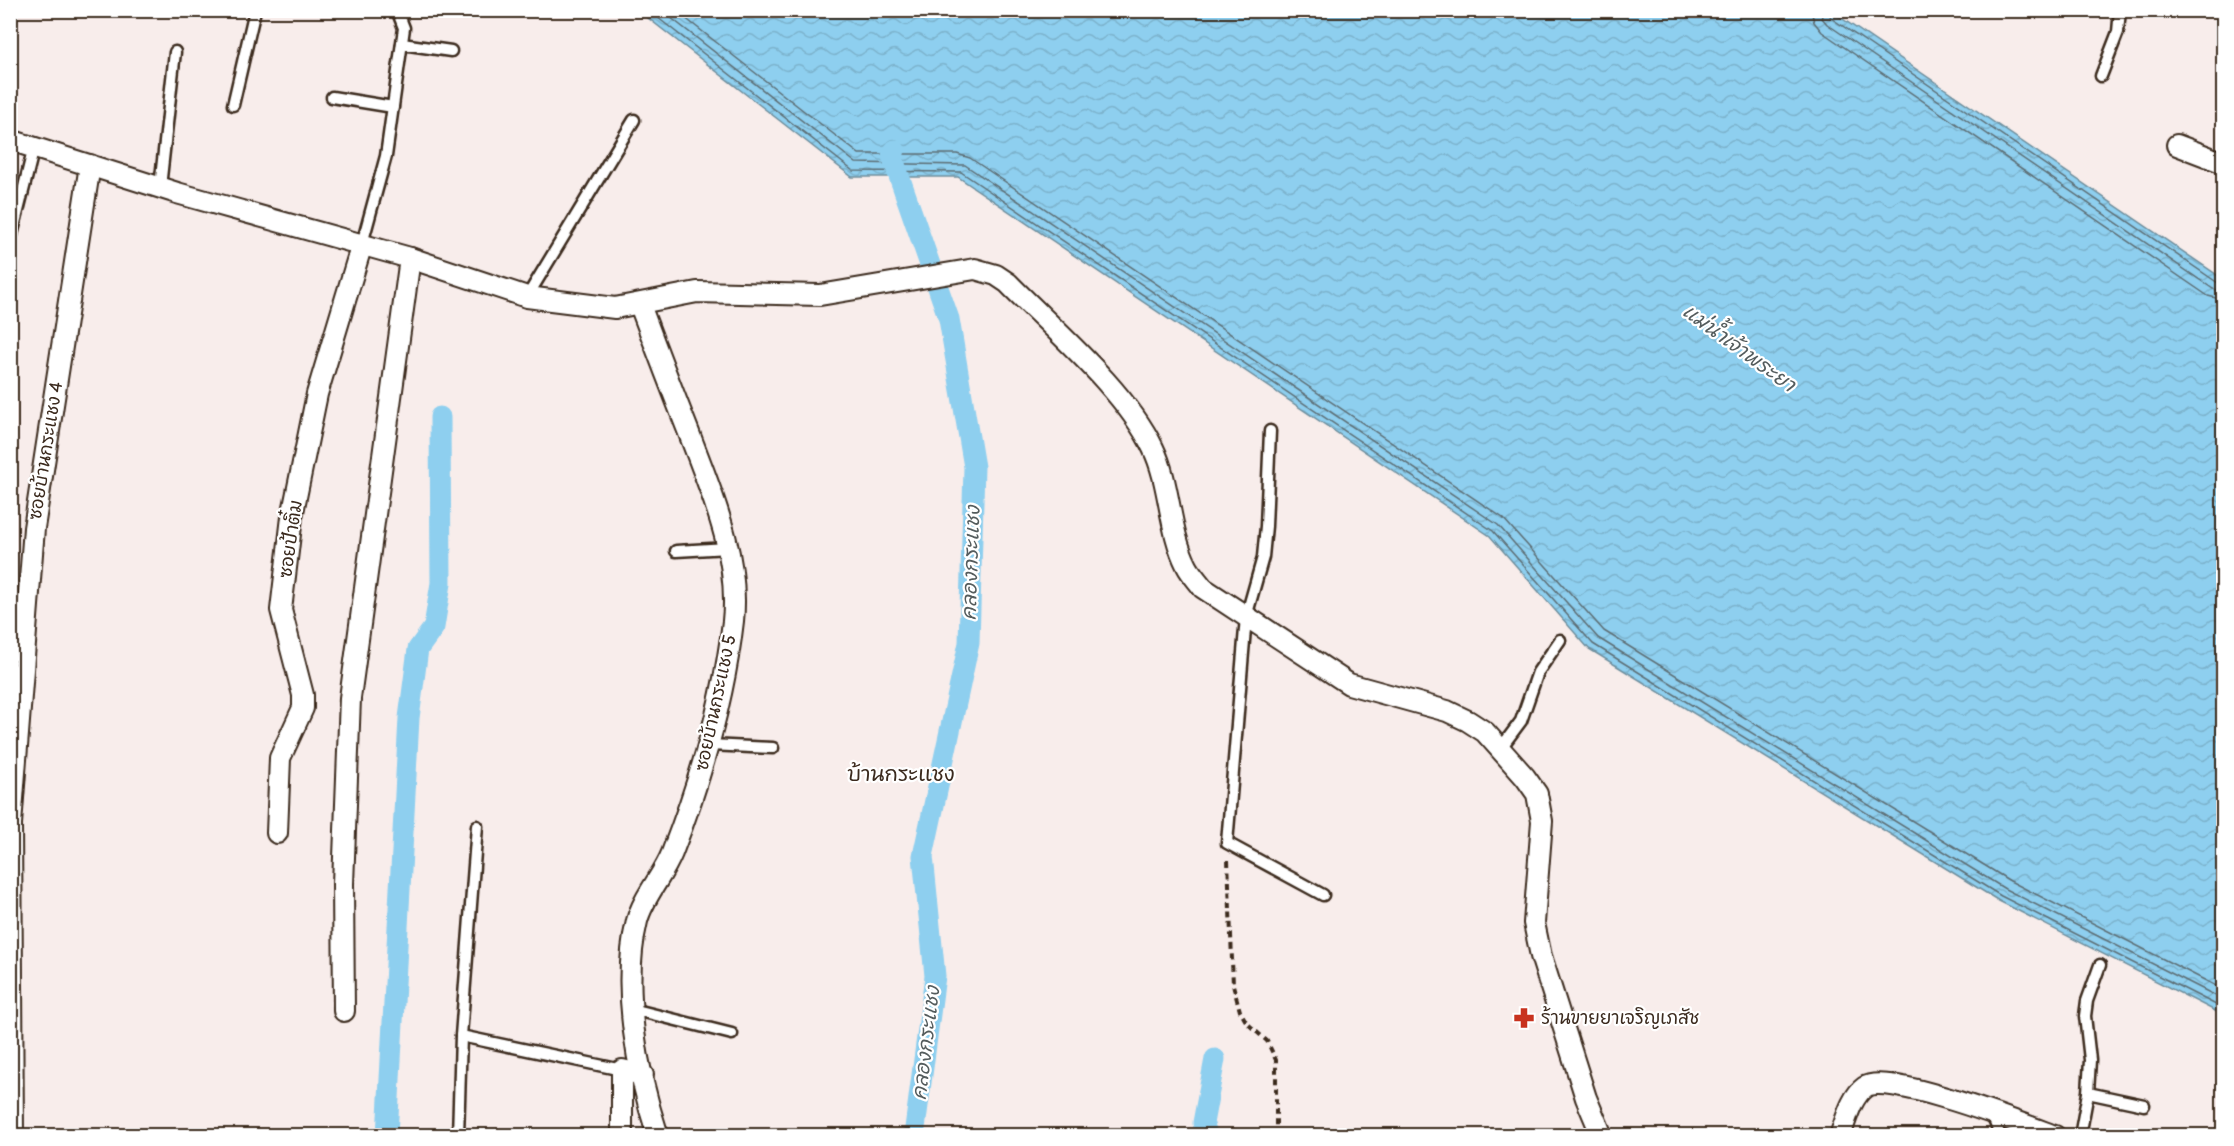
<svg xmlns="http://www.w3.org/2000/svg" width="2234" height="1146" font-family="Pangolin,'Playpen Sans Thai',sans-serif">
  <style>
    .water { fill: url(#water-waves); stroke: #6d8d9b; stroke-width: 1.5 }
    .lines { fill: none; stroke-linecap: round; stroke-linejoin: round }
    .shore { stroke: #5c6c72; stroke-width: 1.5 }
    .canal { stroke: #8ecfef; stroke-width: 21 }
    .service-casing { stroke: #3b2a1e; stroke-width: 15 }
    .minor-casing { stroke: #3b2a1e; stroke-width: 24 }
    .path { stroke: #3b2a1e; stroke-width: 4; stroke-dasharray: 6 4.5; stroke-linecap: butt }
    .service { stroke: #fff; stroke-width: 10 }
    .minor { stroke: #fff; stroke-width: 20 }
    .labels { text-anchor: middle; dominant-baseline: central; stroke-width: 4.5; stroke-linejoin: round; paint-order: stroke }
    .street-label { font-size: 18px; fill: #3b2a1e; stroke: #fff }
    .poi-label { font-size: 18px; fill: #3b2a1e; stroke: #fff; text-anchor: start }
    .water-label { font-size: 20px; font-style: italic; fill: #545c5d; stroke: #fff }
    .quarter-label { font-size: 21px; fill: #3b2a1e; stroke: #fff }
  </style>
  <defs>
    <pattern id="water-waves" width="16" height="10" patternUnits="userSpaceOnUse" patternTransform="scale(1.5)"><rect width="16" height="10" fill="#8ecfef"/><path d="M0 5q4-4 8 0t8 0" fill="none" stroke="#7bb2cc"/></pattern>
  </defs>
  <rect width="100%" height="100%" fill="#f8edeb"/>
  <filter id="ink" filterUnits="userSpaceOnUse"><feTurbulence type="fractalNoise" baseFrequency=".0167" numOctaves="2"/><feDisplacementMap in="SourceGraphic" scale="12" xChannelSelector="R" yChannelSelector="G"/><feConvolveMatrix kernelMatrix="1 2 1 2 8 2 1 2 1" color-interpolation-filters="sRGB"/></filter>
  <g filter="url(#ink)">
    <!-- water -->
    <polygon class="water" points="639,11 1831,11 2223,279 2223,1015 1999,901 1589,649 1490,536 958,177 852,177"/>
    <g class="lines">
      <!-- shore -->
      <g class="shore">
        <polyline points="648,10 853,171 961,172 1493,531 1593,644 2001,896 2224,1009"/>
        <polyline points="661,10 856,163 965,165 1498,525 1598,638 2005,889 2224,1000"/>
        <polyline points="675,10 859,154 957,154 970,158 1503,518 1604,631 2010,881 2224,990"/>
        <polyline points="1811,10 1814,22 1822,32 2208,296 2224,300"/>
        <polyline points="1821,10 1822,18 1827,24 2213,289 2224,291"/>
        <polyline points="1828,10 1831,18 2218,283 2224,284"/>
      </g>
      <!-- canal -->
      <g class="canal">
        <polyline points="895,150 892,156 949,319 974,467 969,643 923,856 935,976 914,1136"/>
        <polyline points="387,1136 409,718 418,649 434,627 441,583 440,417"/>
        <polyline points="1208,1136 1203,1123 1215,1059"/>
      </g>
      <!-- service casing -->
      <g class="service-casing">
        <g id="service">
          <polyline points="402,44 451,51"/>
          <polyline points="2101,76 2118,32 2120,10"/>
          <polyline points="332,97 393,107"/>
          <polyline points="233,105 255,10"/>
          <polyline points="160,187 175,52"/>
          <polyline points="10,243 34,147"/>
          <polyline points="362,244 386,156 404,28 397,10"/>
          <polyline points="527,297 634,120"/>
          <polyline points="1270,431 1266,526 1263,557 1246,617 1227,843 1323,895"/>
          <polyline points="676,551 728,548"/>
          <polyline points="710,745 773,748"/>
          <polyline points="1500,749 1521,721 1538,672 1560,640"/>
          <polyline points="632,1009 732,1034"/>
          <polyline points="461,1036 622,1070"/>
          <polyline points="2088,1093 2144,1105"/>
          <polyline points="1992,1114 2000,1136"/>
          <polyline points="458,1136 461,1036 477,826"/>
          <polyline points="2080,1136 2088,1093 2090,1060 2085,1016 2087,1001 2100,965"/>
        </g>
      </g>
      <!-- minor casing -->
      <g class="minor-casing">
        <g id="minor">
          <path d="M10,140l167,53 233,65 117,39 88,11 82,-16 123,3 155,-26 21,6 12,8c45,46 118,108 145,165 18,37 15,81 34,118 4,8 11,15 16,22l146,96 98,27 21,10 17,11 40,45 12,17 5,27 -8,102 7,33 45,142 16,38"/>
          <polyline points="2177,145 2224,163"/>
          <path d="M640,305c16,43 32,85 49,128 22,59 51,123 44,188 -9,80 -32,157 -61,232 -9,23 -29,44 -35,68 -16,66 0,151 21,215"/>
          <polyline points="277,833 280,758 303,708 303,695 281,610 292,517 317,394 362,244"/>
          <polyline points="344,1011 343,884 350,698 410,258"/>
          <polyline points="13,1136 11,824 34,528 90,165"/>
          <polyline points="622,1136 622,1070 643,1075"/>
          <path d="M1840,1136c6,-16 11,-39 25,-49 22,-16 160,38 190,49"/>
        </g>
      </g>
      <!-- path -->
      <polyline class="path" points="1228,860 1233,985 1240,1011 1247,1023 1267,1041 1276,1060 1276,1136"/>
      <!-- service -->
      <use href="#service" class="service"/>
      <!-- minor -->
      <use href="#minor" class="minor"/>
    </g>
  </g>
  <!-- icons -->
  <defs>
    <g id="pharmacy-bare" transform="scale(1.62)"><path d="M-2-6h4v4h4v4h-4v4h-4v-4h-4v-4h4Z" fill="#c8321e" stroke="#fff" stroke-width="2.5" paint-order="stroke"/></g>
  </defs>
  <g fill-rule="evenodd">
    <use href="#pharmacy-bare" x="1524" y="1018"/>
  </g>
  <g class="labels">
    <!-- street labels -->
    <g class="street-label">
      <text transform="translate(46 451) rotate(-81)">ซอยบ้านกระแชง 4</text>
      <text transform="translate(291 539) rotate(-82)">ซอยป้าติ๋ม</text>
      <text transform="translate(716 703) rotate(-78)">ซอยบ้านกระแชง 5</text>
    </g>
    <!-- poi labels -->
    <g class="poi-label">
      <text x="1541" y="1018">ร้านขายยาเจริญเภสัช</text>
    </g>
    <!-- water labels -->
    <g class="water-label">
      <text transform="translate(1739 348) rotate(36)">แม่น้ำเจ้าพระยา</text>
      <text transform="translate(971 563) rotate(-88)">คลองกระแชง</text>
      <text transform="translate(926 1043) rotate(-83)">คลองกระแชง</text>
    </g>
    <!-- quarter labels -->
    <g class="quarter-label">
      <text x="901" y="774">บ้านกระแชง</text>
    </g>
  </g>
  <!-- margin -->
  <rect width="2234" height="1146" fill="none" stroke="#fff" stroke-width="36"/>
  <rect x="18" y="18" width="2198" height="1110" fill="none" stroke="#3b2a1e" stroke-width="2" filter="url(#ink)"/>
</svg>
